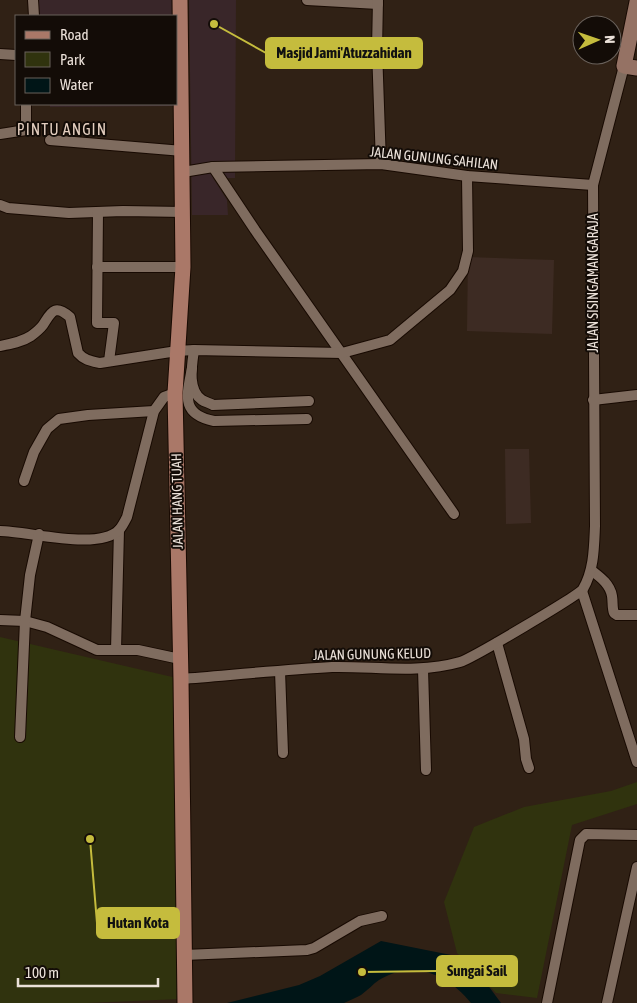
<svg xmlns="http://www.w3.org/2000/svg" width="637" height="1003" font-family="'Asap Condensed',sans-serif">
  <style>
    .commercial { fill: #392629 }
    .education { fill: #3d2b23 }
    .green { fill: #30330e }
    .water { fill: #001517 }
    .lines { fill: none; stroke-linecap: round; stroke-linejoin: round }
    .street-casing { stroke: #180a02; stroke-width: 12 }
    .secondary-casing { stroke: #180a02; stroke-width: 17 }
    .primary-casing { stroke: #180a02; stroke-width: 17 }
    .street { stroke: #7f6c5f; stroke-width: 10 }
    .secondary { stroke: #957264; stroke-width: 15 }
    .primary { stroke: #aa7868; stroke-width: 15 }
    .labels { text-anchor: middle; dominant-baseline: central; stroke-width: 4; stroke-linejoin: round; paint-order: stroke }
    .street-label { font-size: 14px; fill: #ebe1d9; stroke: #130c07 }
    .quarter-label { font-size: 16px; letter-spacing: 1px; fill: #e3cebf; stroke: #130c07 }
    .leader { fill: none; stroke: #c5bc3d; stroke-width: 2 }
    .callout-dot { fill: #c5bc3d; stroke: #130c07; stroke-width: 2 }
    .callout { fill: #c5bc3d; stroke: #c5bc3d; stroke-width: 2 }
    .callout-label { font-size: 15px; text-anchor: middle; font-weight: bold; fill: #111 }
  </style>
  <rect width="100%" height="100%" fill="#302115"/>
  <!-- commercial -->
  <g class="commercial">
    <rect x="39" y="0" width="136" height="16"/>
    <polygon points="189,0 236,0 235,178 213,178 227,200 228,215 192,215"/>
    <polygon points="50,104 176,104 177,106 50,107"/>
  </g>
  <!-- education -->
  <g class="education">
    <polygon points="468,257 554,260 552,334 467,331"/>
    <polygon points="505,449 529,449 531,523 506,524"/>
  </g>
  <!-- green -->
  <g class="green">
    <polygon points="0,637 181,679 180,999 87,1003 0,1003"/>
    <polygon points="637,782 637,804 572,825 537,998 496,993 457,953 444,902 474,827 524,807 611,791"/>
  </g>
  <!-- water -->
  <path class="water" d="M381,941l75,15 28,24 17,23h-30c-23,-29 -58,-44 -92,-23 -6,4 -11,10 -18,15 -5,3 -11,5 -17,8h-117l72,-18 21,-9z"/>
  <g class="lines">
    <!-- street casing -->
    <g class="street-casing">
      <g id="street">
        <polyline points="33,0 34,16"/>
        <polyline points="307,0 378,4"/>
        <polyline points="378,0 377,49 381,164"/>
        <polyline points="0,54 16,55"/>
        <polyline points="0,134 26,130 26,104"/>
        <polyline points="50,140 183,151"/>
        <polyline points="213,167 255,230 454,514"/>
        <polyline points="183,172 213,167 381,164 467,176 593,185"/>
        <polyline points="0,205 8,208 69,213 123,211 184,212"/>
        <polyline points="98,212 97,323 114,323 109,361"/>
        <polyline points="97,267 183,267"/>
        <path d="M0,346c11,-2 22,-4 31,-10 4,-3 9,-7 12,-11 8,-12 11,-22 27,-8l8,36c6,7 13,8 22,10l77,-12 17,-1 148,3 48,-13 60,-50 13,-19 5,-20 -1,-75"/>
        <path d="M194,350c-2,15 -7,40 8,50 3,2 8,3 11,5l96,-4"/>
        <path d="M192,368c-5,27 -12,46 22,53l93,-2"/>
        <polyline points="593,400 637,395"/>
        <polyline points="24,481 34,452 47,429 59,419 88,415 154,411"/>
        <polyline points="119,530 116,650 138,650 180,659"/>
        <path d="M0,531c28,0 98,20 119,-1 3,-3 6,-9 8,-13l27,-106 10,-14 11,-4"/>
        <path d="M591,570c9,7 19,14 21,26 1,6 0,12 2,17l3,2h20"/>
        <polyline points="582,591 637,762"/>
        <polyline points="0,620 25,621 47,627 97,650 116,650"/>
        <polyline points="497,643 524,739 526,759 529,768"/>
        <polyline points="423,669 426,770"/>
        <polyline points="280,671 283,753"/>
        <path d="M181,679c50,-4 101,-9 151,-12 42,-1 86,7 128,-5 11,-3 119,-67 123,-73 11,-19 11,-41 12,-63l-2,-341 31,-119"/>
        <polyline points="20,737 25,621 30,575 39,534"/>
        <polyline points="184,955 307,950 314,948 360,921 382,916"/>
        <polyline points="547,1003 580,840 586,834 637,835"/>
        <polyline points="607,1003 637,867"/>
      </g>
    </g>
    <!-- secondary casing -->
    <g class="secondary-casing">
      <polyline id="secondary" points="637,2 624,66 637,68"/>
    </g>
    <!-- primary casing -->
    <g class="primary-casing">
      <polyline id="primary" points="180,0 183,267 175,393 181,679 185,1003"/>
    </g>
    <!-- street -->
    <use href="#street" class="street"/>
    <!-- secondary -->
    <use href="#secondary" class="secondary"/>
    <!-- primary -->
    <use href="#primary" class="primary"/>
  </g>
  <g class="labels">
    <!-- street labels -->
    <g class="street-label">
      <text transform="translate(434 158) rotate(6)">JALAN GUNUNG SAHILAN</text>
      <text transform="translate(593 283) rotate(-90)">JALAN SISINGAMANGARAJA</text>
      <text transform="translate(177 501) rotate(-91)">JALAN HANG TUAH</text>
      <text transform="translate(372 654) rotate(-1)">JALAN GUNUNG KELUD</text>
    </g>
    <!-- quarter labels -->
    <g class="quarter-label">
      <text x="62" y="129">PINTU ANGIN</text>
    </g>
  </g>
  <!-- callouts -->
  <path class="leader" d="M214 24L266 53M90 839L97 923M362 972L437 971"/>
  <g class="callout-dot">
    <circle cx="214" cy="24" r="5"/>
    <circle cx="90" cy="839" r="5"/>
    <circle cx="362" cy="972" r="5"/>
  </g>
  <g class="callout">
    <rect x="266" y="38" width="156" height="30" rx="5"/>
    <rect x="97" y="908" width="82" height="30" rx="5"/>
    <rect x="437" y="956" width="80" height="30" rx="5"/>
  </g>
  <g class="callout-label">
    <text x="344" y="58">Masjid Jami'Atuzzahidan</text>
    <text x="138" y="928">Hutan Kota</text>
    <text x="477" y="976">Sungai Sail</text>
  </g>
  <!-- legend -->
  <rect x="15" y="15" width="162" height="90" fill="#130c07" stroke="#69615b"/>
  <rect x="25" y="31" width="25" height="8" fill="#aa7868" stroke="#69615b"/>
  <text x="60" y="40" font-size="15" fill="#ebe1d9">Road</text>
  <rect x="25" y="52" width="25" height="15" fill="#30330e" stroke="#69615b"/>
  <text x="60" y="65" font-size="15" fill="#ebe1d9">Park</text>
  <rect x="25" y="78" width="25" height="15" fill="#001517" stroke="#69615b"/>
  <text x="60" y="90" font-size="15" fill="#ebe1d9">Water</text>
  <!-- north arrow -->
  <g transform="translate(597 40) rotate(88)"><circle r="24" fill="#130c07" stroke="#69615b"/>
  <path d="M0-4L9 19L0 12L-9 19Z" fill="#c5bc3d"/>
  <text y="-8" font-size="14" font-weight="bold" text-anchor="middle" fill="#ebe1d9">N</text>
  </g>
  <!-- scale -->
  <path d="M18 978v8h140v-8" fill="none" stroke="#ebe1d9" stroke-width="2.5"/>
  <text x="25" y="978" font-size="15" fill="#ebe1d9" stroke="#130c07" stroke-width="4" paint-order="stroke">100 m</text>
</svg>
